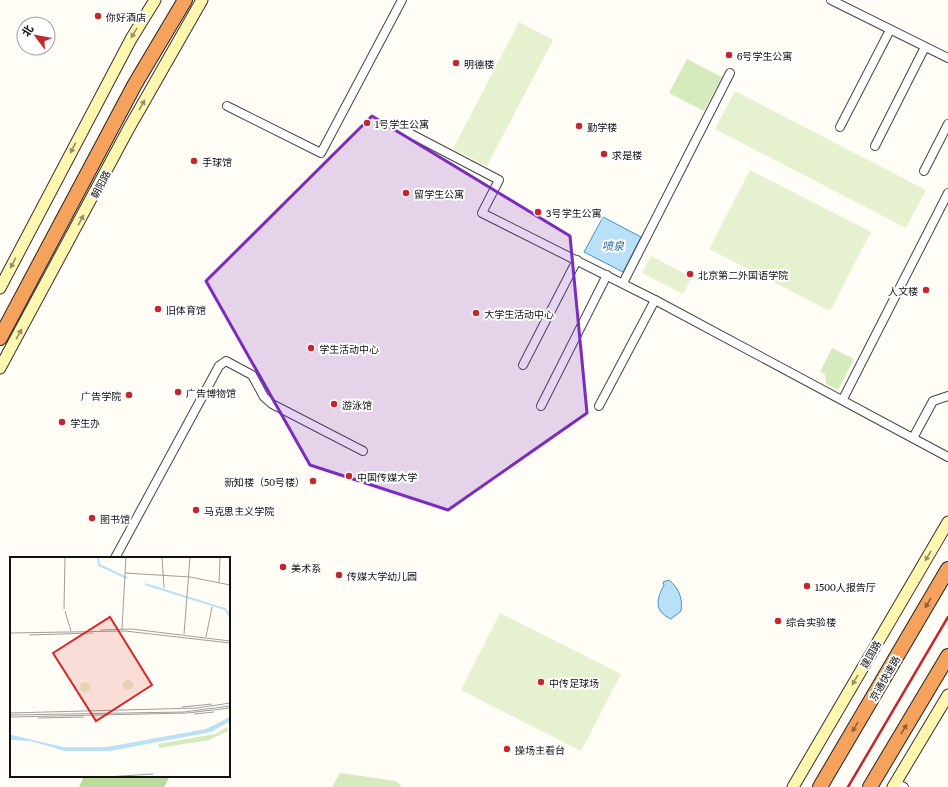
<svg xmlns="http://www.w3.org/2000/svg" width="948" height="787" font-family="Literata,'Noto Sans SC',serif">
  <style>
    .green { fill: #d5ebbd }
    .forest { fill: #b9dc9c }
    .pitch { fill: #e6f2cf }
    .water { fill: #b9e0f7; stroke: #3f96cf }
    .lines { fill: none; stroke-linecap: round; stroke-linejoin: round }
    .street-casing { stroke: #444; stroke-width: 10 }
    .secondary-casing { stroke: #333; stroke-width: 13 }
    .highway-casing { stroke: #222; stroke-width: 16 }
    .street { stroke: #fff; stroke-width: 8 }
    .secondary { stroke: #fff6b0; stroke-width: 11 }
    .highway { stroke: #f5a25d; stroke-width: 14 }
    .rail { stroke: #c4262e; stroke-width: 2.5 }
    .oneway { fill: #948f68 }
    .oneway2 { fill: #8e613b }
    .marked { fill: #7b2cbf; fill-opacity: 0.2; stroke: #7b2cbf; stroke-width: 3; stroke-linejoin: round }
    .poi-dot { fill: #c4262e; stroke: #fff; stroke-width: 1.5 }
    .labels { text-anchor: middle; dominant-baseline: central; stroke-width: 4; stroke-linejoin: round; paint-order: stroke }
    .poi-label { font-size: 10px; fill: #111; stroke: #fff; text-anchor: start }
    .street-label { font-size: 10px; fill: #111; stroke: #fff }
    .water-label { font-size: 11px; font-style: italic; fill: #1768a6; stroke: #fff }
    .inset-river { fill: none; stroke: #b9e0f7; stroke-width: 2 }
    .inset-road { fill: none; stroke: #a09f9a; stroke-width: 1 }
    .view { fill: #d62828; fill-opacity: 0.15; stroke: #d62828; stroke-width: 2 }
    .inset-edge { fill: none; stroke: #111; stroke-width: 2 }
  </style>
  <rect width="100%" height="100%" fill="#fffdf5"/>
  <!-- green -->
  <g class="green">
    <polygon points="687,59 722,77 704,111 669,93"/>
    <polygon points="832,348 854,359 838,390 826,384 825,374 820,372"/>
    <polygon points="340,773 396,781 402,787 332,787"/>
  </g>
  <!-- forest -->
  <polygon class="forest" points="84,776 170,776 164,787 79,787"/>
  <!-- pitch -->
  <g class="pitch">
    <polygon points="519,22 553,40 487,166 453,149"/>
    <polygon points="735,91 926,190 906,228 715,129"/>
    <polygon points="750,170 871,232 830,311 709,249"/>
    <polygon points="651,256 692,277 683,294 642,273"/>
    <polygon points="500,613 621,674 581,751 461,690"/>
  </g>
  <!-- water -->
  <g class="water">
    <polygon points="603,217 641,237 623,272 584,252"/>
    <path d="M669,580c10,8 14,19 12,31l-10,8c-17,-8 -15,-19 -7,-34l-1,-3z"/>
  </g>
  <g class="lines">
    <!-- street casing -->
    <g class="street-casing">
      <g id="street">
        <polyline points="831,0 948,58"/>
        <polyline points="227,106 321,153 402,0"/>
        <polyline points="392,124 499,180 482,213 655,300 948,457"/>
        <polyline points="840,127 890,30"/>
        <polyline points="875,146 925,47"/>
        <polyline points="924,171 948,124"/>
        <polyline points="623,283 730,73"/>
        <polyline points="523,365 577,260"/>
        <polyline points="843,399 948,193"/>
        <polyline points="541,406 607,275"/>
        <polyline points="599,406 655,300"/>
        <polyline points="913,438 933,401 948,396"/>
        <polyline points="115,558 219,366 226,361 252,375 264,397 272,404 363,451"/>
        <polyline points="896,783 904,787"/>
      </g>
    </g>
    <!-- secondary casing -->
    <g class="secondary-casing">
      <g id="secondary">
        <polyline points="0,288 131,39 155,0"/>
        <polyline points="0,368 129,128 202,0"/>
        <polyline points="793,787 948,522"/>
        <polyline points="893,787 948,695"/>
      </g>
    </g>
    <!-- highway casing -->
    <g class="highway-casing">
      <g id="highway">
        <polyline points="0,338 135,84 185,0"/>
        <polyline points="820,787 948,569"/>
        <polyline points="870,787 948,656"/>
      </g>
    </g>
    <!-- street -->
    <use href="#street" class="street"/>
    <!-- secondary -->
    <use href="#secondary" class="secondary"/>
    <!-- highway -->
    <use href="#highway" class="highway"/>
    <!-- rail -->
    <polyline class="rail" points="848,787 948,617"/>
  </g>
  <!-- one-way arrows -->
  <defs><path id="oneway-solid" d="M-6-.8H1V-3.2L6.5 0L1 3.2V.8H-6Z"/></defs>
  <g class="oneway">
    <use href="#oneway-solid" transform="translate(134 33) rotate(122)"/>
    <use href="#oneway-solid" transform="translate(142 105) rotate(-60)"/>
    <use href="#oneway-solid" transform="translate(73 148) rotate(118)"/>
    <use href="#oneway-solid" transform="translate(81 220) rotate(-62)"/>
    <use href="#oneway-solid" transform="translate(13 263) rotate(118)"/>
    <use href="#oneway-solid" transform="translate(19 334) rotate(-61)"/>
    <use href="#oneway-solid" transform="translate(928 556) rotate(121)"/>
    <use href="#oneway-solid" transform="translate(855 680) rotate(120)"/>
  </g>
  <g class="oneway2">
    <use href="#oneway-solid" transform="translate(928 603) rotate(120)"/>
    <use href="#oneway-solid" transform="translate(855 727) rotate(121)"/>
    <use href="#oneway-solid" transform="translate(904 729) rotate(-59)"/>
  </g>
  <!-- marked area -->
  <path class="marked" d="M372,116l198,120 17,177 -139,97 -138,-45 -104,-184z"/>
  <!-- markers -->
  <g class="poi-dot">
    <circle cx="98" cy="16" r="4"/>
    <circle cx="729" cy="55" r="4"/>
    <circle cx="456" cy="63" r="4"/>
    <circle cx="367" cy="123" r="4"/>
    <circle cx="579" cy="126" r="4"/>
    <circle cx="604" cy="154" r="4"/>
    <circle cx="194" cy="161" r="4"/>
    <circle cx="406" cy="193" r="4"/>
    <circle cx="538" cy="212" r="4"/>
    <circle cx="690" cy="274" r="4"/>
    <circle cx="926" cy="290" r="4"/>
    <circle cx="158" cy="309" r="4"/>
    <circle cx="476" cy="313" r="4"/>
    <circle cx="311" cy="348" r="4"/>
    <circle cx="178" cy="392" r="4"/>
    <circle cx="129" cy="395" r="4"/>
    <circle cx="334" cy="404" r="4"/>
    <circle cx="62" cy="422" r="4"/>
    <circle cx="349" cy="476" r="4"/>
    <circle cx="313" cy="481" r="4"/>
    <circle cx="196" cy="510" r="4"/>
    <circle cx="92" cy="518" r="4"/>
    <circle cx="283" cy="567" r="4"/>
    <circle cx="339" cy="575" r="4"/>
    <circle cx="807" cy="586" r="4"/>
    <circle cx="778" cy="621" r="4"/>
    <circle cx="541" cy="682" r="4"/>
    <circle cx="507" cy="749" r="4"/>
  </g>
  <g class="labels">
    <!-- poi labels -->
    <g class="poi-label">
      <text x="106" y="16">你好酒店</text>
      <text x="737" y="55">6号学生公寓</text>
      <text x="464" y="63">明德楼</text>
      <text x="375" y="123">1号学生公寓</text>
      <text x="587" y="126">勤学楼</text>
      <text x="612" y="154">求是楼</text>
      <text x="202" y="161">手球馆</text>
      <text x="414" y="193">留学生公寓</text>
      <text x="546" y="212">3号学生公寓</text>
      <text x="698" y="274">北京第二外国语学院</text>
      <text x="918" y="290" text-anchor="end">人文楼</text>
      <text x="166" y="309">旧体育馆</text>
      <text x="484" y="313">大学生活动中心</text>
      <text x="319" y="348">学生活动中心</text>
      <text x="186" y="392">广告博物馆</text>
      <text x="121" y="395" text-anchor="end">广告学院</text>
      <text x="342" y="404">游泳馆</text>
      <text x="70" y="422">学生办</text>
      <text x="357" y="476">中国传媒大学</text>
      <text x="305" y="481" text-anchor="end">新知楼（50号楼）</text>
      <text x="204" y="510">马克思主义学院</text>
      <text x="100" y="518">图书馆</text>
      <text x="291" y="567">美术系</text>
      <text x="347" y="575">传媒大学幼儿园</text>
      <text x="815" y="586">1500人报告厅</text>
      <text x="786" y="621">综合实验楼</text>
      <text x="549" y="682">中传足球场</text>
      <text x="515" y="749">操场主看台</text>
    </g>
    <!-- street labels -->
    <g class="street-label">
      <text transform="translate(100 184) rotate(-62)">朝阳路</text>
      <text transform="translate(870 654) rotate(-60)">建国路</text>
      <text transform="translate(884 678) rotate(-60)">京通快速路</text>
    </g>
    <!-- water labels -->
    <g class="water-label">
      <text x="613" y="245">喷泉</text>
    </g>
  </g>
  <!-- overview -->
  <g transform="translate(10 557)">
    <rect width="220" height="220" fill="#fffdf5"/>
    <path d="M217,170l1,4 -19,9 -50,8 -1,-4 57,-10z" fill="#d5ebbd"/>
    <path d="M113 128a5 5 0 1 1 10 0a5 5 0 1 1-10 0ZM70 130a5 5 0 1 1 10 0a5 5 0 1 1-10 0Z" fill="#e6f2cf"/>
    <path d="M220,160v4l-19,11 -101,19h-45l-34,-10 -21,-1v-5h2l51,12h44l99,-18z" fill="#b9e0f7"/>
    <path class="inset-river" d="M88,0l1,8 28,13M135,27l80,25 5,7"/>
    <path class="inset-road" d="M152,0l2,31M115,16l65,4 40,8M209,26l1,-26M54,52l1,-52M55,54l6,20M112,72l4,-72M90,73l32,-1 98,12M0,76l115,-2 105,12M174,77l6,-77M19,78l64,-2M196,80l6,-30M172,150l30,-3M0,156l187,-5 33,-5M184,157l20,-2M0,158l174,-3 46,-6M0,160l177,-4 43,-5M28,161l46,-1M96,220l47,-3"/>
    <path class="view" d="M100,60l42,68 -56,36 -43,-68z"/>
    <rect width="220" height="220" class="inset-edge"/>
  </g>
  <!-- north arrow -->
  <g transform="translate(36 36) rotate(302)"><circle r="19" fill="#ffffff" stroke="#a0a0a0"/>
  <path d="M0-3L7 15L0 10L-7 15Z" fill="#c4262e"/>
  <text y="-6" font-size="11" font-weight="bold" text-anchor="middle" fill="#111111">北</text>
  </g>
</svg>
